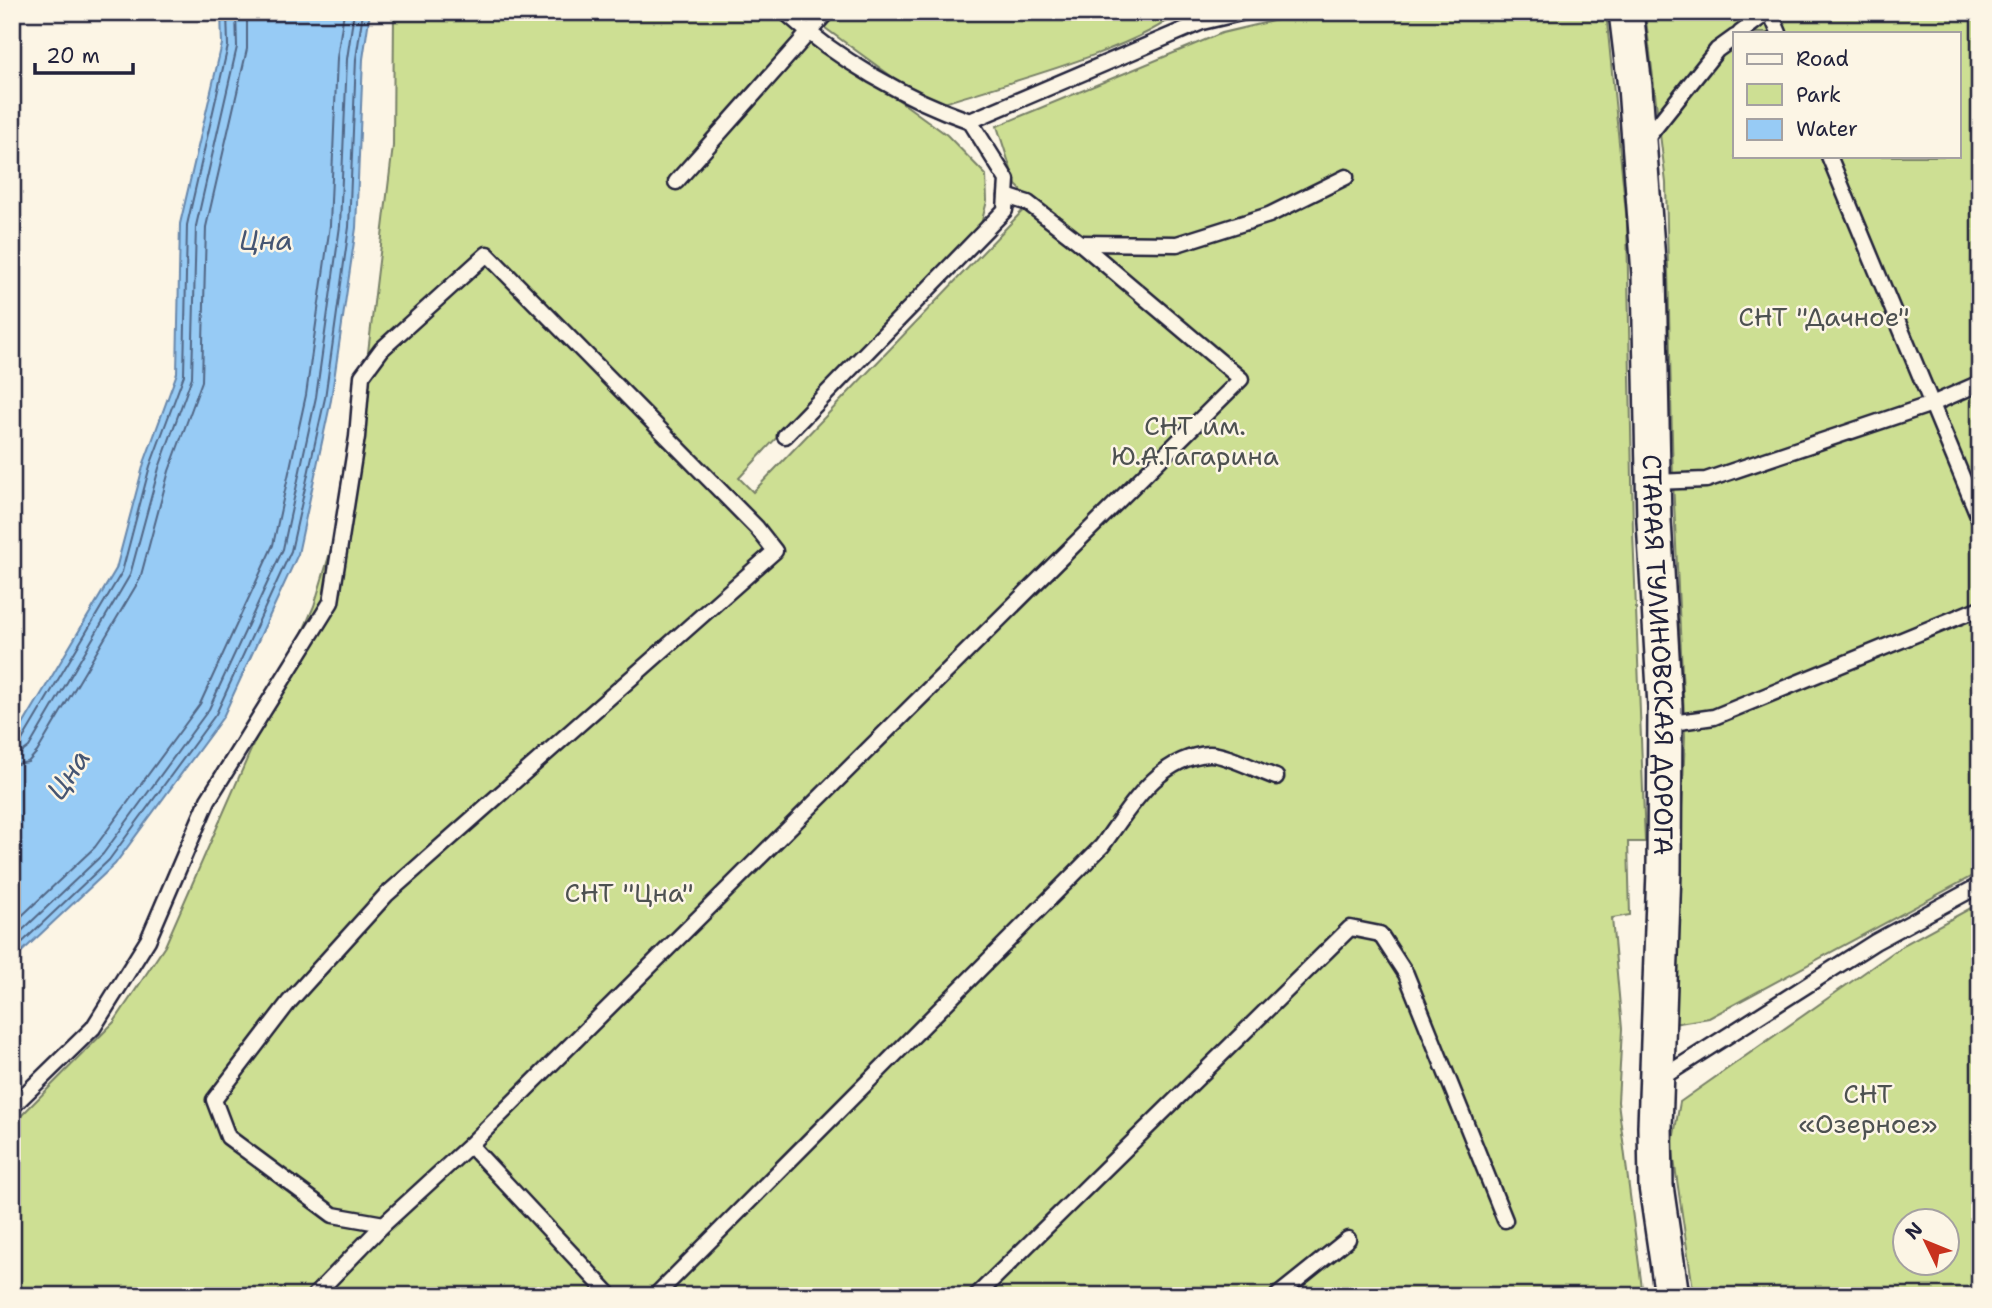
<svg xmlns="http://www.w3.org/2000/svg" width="1992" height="1308" font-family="'Shantell Sans',sans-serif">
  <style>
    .green { fill: #cddf93; stroke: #788067; stroke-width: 2; fill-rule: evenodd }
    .water { fill: #97cbf5; stroke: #6887ab; stroke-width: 2 }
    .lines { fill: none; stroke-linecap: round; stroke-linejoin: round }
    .shore { stroke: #516685; stroke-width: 2 }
    .service-casing { stroke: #22223b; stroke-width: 19 }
    .tertiary-casing { stroke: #22223b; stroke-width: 38 }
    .service { stroke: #fcf5e5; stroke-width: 14 }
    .tertiary { stroke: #fcf5e5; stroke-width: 33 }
    .labels { text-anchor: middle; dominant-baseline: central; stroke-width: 5; stroke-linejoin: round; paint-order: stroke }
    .park-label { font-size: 26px; fill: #4d5151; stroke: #fcf5e5 }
    .street-label { font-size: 26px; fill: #22223b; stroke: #fcf5e5 }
    .water-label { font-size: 28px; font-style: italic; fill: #455573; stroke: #fcf5e5 }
  </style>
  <rect width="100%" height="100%" fill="#fcf5e5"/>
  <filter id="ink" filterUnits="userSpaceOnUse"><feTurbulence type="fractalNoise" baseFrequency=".0143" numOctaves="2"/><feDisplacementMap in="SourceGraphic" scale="14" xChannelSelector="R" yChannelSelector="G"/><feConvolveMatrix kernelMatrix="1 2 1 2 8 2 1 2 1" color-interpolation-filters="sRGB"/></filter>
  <g filter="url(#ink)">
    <!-- green -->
    <g class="green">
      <path d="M394,12h783c-30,34 -184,75 -233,91l-24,-6 -106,-77 3,21 130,94 39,40 1,26 -8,31 -97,99 -7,1 -136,146 14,14 279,-291 -16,-16 -19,-59 225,-93 89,-21h295l21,211 6,308 12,311h-17l2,73 -18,3 10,111 -4,73 25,194h-1631v-171l102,-103 51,-76 149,-340 39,-130 40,-330z"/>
      <path d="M1645,12h335v860l-271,146 -36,6 12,-288 -12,-255 -7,-298zM1735,33h224v123h-224z"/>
      <path d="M1980,903v393h-286l-22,-150 8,-44 225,-158zM1946,1220v42h-42v-42z"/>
    </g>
    <!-- water -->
    <polygon class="water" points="221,12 370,12 363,59 356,228 331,400 298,554 223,717 115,864 12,961 12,743 116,569 144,463 177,373 180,224 222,44"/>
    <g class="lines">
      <!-- shore -->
      <g class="shore">
        <polyline points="12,746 21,742 122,572 150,466 184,375 187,225 228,46 227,12"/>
        <polyline points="12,754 21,753 29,747 130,575 159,468 192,377 196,226 237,47 236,12"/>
        <polyline points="12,765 28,762 37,752 140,579 169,471 202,381 206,227 247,49 247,12"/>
        <polyline points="12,925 95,847 200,704 273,545 306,395 330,225 337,58 344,12"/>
        <polyline points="12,940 103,854 209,709 283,549 316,397 340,226 347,59 354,12"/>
        <polyline points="12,952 109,860 216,714 291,551 325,398 349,227 356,59 363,12"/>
      </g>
      <!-- service casing -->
      <g class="service-casing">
        <g id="service">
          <path d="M785,12c50,46 121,87 185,109"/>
          <polyline points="1770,12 1779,33"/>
          <polyline points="1740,33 1768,12"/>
          <polyline points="1643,143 1717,50 1735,37"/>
          <polyline points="1829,156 1980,520"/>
          <polyline points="676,182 827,12"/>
          <polyline points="1080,243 1177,244 1269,215 1346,177"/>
          <polyline points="785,436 1005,210 1007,180 970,121 1202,22 1245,12"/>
          <polyline points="1654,482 1706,480 1932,404 1980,383"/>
          <polyline points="1665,724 1714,717 1980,608"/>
          <polyline points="1658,1080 1875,942 1980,885"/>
          <polyline points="12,1107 93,1028 148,940 208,800 331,602 357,437 362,376 382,349 487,254 757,528 775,551 386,895 289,1002 214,1100 228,1137 333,1215 384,1224"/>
          <polyline points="470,1145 1241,379 1080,243 1028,203 1006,196"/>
          <polyline points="314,1296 384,1224 470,1145 611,1296"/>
          <path d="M655,1296l447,-450c27,-37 56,-89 107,-92 15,-1 51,18 67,23"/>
          <polyline points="976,1296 1350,928 1380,934 1406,974 1505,1220"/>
          <polyline points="1277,1296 1348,1239"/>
        </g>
      </g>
      <!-- tertiary casing -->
      <g class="tertiary-casing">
        <g id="tertiary">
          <path id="s1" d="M1626,12l9,75 14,187 5,247 11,185 -1,164 -9,257 1,59 16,110"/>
        </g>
      </g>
      <!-- service -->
      <use href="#service" class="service"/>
      <!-- tertiary -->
      <use href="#tertiary" class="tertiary"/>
    </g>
  </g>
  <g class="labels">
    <!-- park labels -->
    <g class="park-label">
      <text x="1824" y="316">СНТ "Дачное"</text>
      <text x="1195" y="425">СНТ им.<tspan x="1195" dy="30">Ю.А.Гагарина</tspan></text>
      <text x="629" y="892">СНТ "Цна"</text>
      <text x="1868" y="1093">СНТ<tspan x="1868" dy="30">«Озерное»</tspan></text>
    </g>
    <!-- street labels -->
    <g class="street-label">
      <text stroke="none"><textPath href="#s1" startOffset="644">СТАРАЯ ТУЛИНОВСКАЯ ДОРОГА</textPath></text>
    </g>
    <!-- water labels -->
    <g class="water-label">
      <text x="266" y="240">Цна</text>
      <text transform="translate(68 774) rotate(-56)">Цна</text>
    </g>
  </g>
  <!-- margin -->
  <rect width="1992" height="1308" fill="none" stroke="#fcf5e5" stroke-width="42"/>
  <rect x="21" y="21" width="1950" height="1266" fill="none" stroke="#22223b" stroke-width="2.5" filter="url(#ink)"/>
  <!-- legend -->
  <rect x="1733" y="32" width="228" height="126" fill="#fcf5e5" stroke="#a5a1a1" stroke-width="2"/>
  <rect x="1747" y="54" width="35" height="10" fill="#fcf5e5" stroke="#a5a1a1" stroke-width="2"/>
  <text x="1796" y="66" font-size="21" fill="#22223b">Road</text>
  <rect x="1747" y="84" width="35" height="21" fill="#cddf93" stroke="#a5a1a1" stroke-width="2"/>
  <text x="1796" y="102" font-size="21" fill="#22223b">Park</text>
  <rect x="1747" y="119" width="35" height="21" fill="#97cbf5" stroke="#a5a1a1" stroke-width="2"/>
  <text x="1796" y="136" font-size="21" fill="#22223b">Water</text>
  <!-- north arrow -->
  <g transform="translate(1926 1242) rotate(313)"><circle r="33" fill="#fcf5e5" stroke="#a5a1a1" stroke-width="2"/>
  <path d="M0-5L12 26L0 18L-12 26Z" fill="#c8321e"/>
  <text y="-10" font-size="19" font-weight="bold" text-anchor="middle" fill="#22223b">N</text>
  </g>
  <!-- scale -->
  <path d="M35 63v10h98v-10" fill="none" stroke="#22223b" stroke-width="3.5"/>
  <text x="46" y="63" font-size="21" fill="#22223b" stroke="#fcf5e5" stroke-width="5" paint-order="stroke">20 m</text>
</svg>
